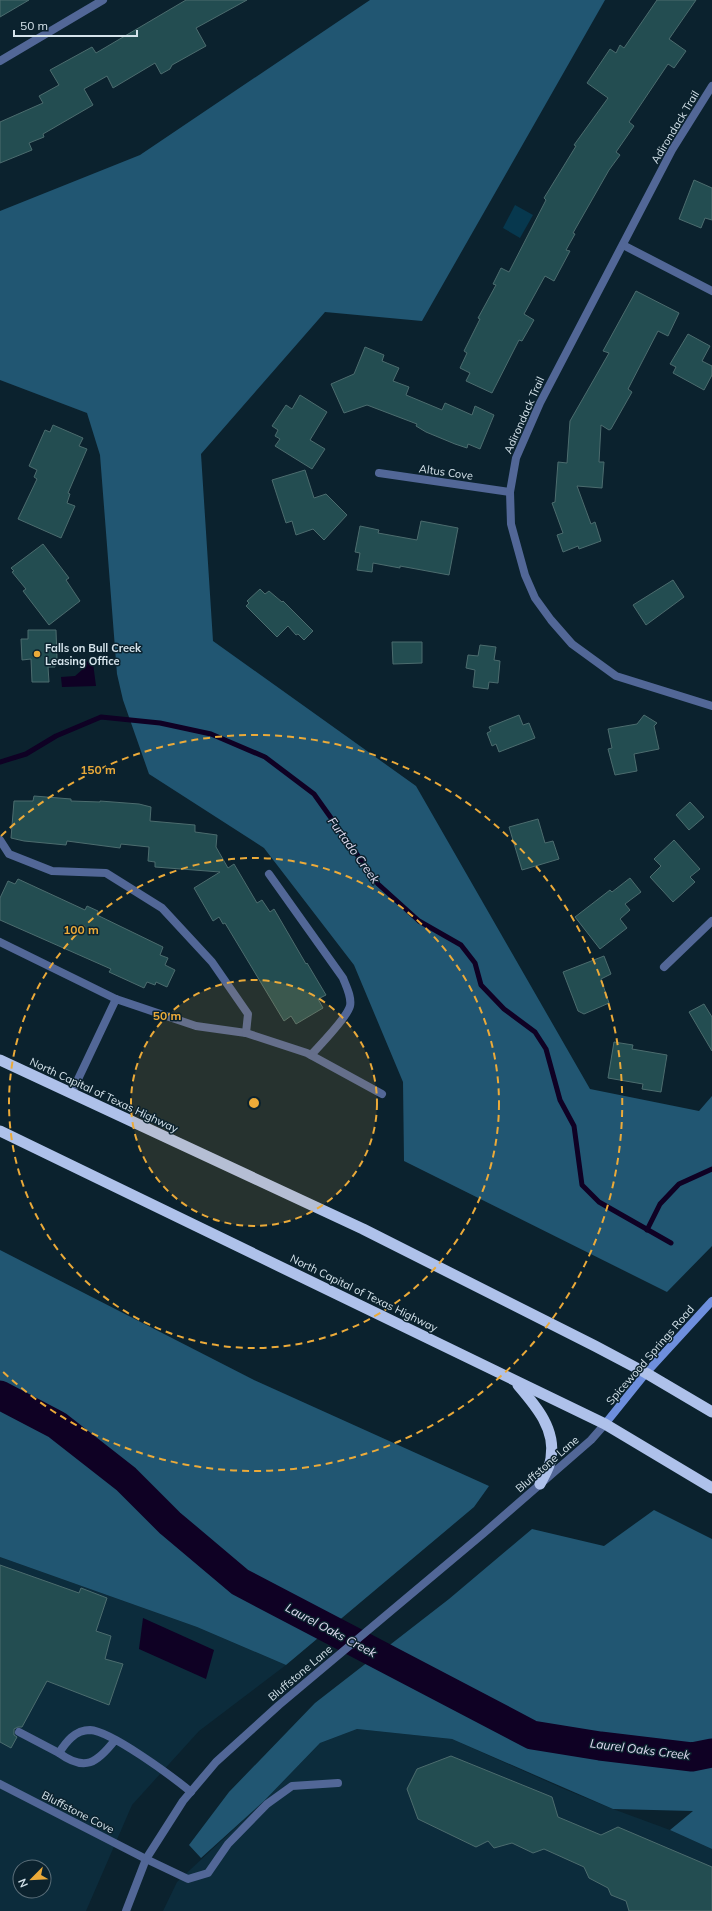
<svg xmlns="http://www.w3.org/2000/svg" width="712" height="1911" font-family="Mulish,sans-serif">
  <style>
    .built { fill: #0c2c3c; fill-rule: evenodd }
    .green { fill: #07384e }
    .forest { fill: #215672 }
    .water { fill: #0f0124 }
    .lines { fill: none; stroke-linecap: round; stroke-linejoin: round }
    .stream { stroke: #0f0124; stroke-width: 5 }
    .river { stroke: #0f0124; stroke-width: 29 }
    .building { fill: #234d51; stroke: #4c6c6e }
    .service { stroke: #526797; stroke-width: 8 }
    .minor { stroke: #526797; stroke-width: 8 }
    .secondary { stroke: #6e8fdd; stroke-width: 8 }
    .trunk { stroke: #aec1ea; stroke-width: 11 }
    .ring { fill: none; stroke: #ebaa39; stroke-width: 2; stroke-dasharray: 7 5 }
    .poi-dot { fill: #ebaa39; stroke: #0b222e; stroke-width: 1.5 }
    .labels { text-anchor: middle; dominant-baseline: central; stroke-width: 3; stroke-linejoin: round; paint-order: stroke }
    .street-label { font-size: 11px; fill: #d5e3eb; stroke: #0b222e }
    .poi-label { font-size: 11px; font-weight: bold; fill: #d5e3eb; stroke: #0b222e; text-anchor: start }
    .water-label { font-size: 12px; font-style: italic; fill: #e0dbf1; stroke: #0b222e }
    .centre { fill: #ebaa39; stroke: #0b222e; stroke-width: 2 }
    .ring-label { font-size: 12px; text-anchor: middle; font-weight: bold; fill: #ebaa39; stroke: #0b222e; stroke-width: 3; stroke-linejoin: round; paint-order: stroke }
  </style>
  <rect width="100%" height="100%" fill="#0b222e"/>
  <!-- built -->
  <g class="built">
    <path d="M0,1557l197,70 89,38 -87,66 -67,74 -46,106h-86zM20,1867h24v24h-24z"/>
    <polygon points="357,1729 452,1739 564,1789 613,1809 670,1830 712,1849 712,1911 163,1911 177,1882 264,1801 320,1743"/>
  </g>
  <!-- green -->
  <polygon class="green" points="515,205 533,215 520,238 503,228"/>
  <!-- forest -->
  <g class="forest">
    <polygon points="370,0 605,0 422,321 325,312 201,454 213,641 416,786 590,1089 699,1111 712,1096 712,1246 667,1292 404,1161 403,1082 354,965 264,848 149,774 123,700 117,674 100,455 87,413 0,380 0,211 140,155"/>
    <polygon points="0,1250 254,1380 489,1486 474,1507 286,1665 197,1627 0,1557"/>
    <polygon points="654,1510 712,1539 712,1849 670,1830 693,1811 613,1809 452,1739 357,1729 320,1743 264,1801 201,1858 189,1845 229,1792 315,1703 449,1599 532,1529 604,1546"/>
  </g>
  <!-- water -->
  <g class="water">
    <polygon points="89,661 93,663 96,686 62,687 61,677 75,676 83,669 83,663"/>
    <polygon points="143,1618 214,1650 206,1679 139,1649"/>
  </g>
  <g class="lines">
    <!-- stream -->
    <g class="stream">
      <polyline points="0,762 26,754 56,736 101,717 160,723 211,734 265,757 314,794 378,884 419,921 461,945 475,963 481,985 504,1009 535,1032 546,1049 560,1100 574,1126 582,1185 599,1202 671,1243"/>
      <polyline points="647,1230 660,1204 679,1184 712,1169"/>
    </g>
    <!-- river -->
    <polyline class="river" points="0,1395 57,1425 126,1479 170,1523 240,1582 532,1735 600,1746 692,1757 712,1753"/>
  </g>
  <!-- building -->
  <g class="building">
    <polygon points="0,0 29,0 0,17"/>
    <polygon points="186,0 247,0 196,28 206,46 172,65 170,69 161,74 155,63 113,88 107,76 84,89 93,105 43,134 44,137 29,143 32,150 0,163 0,122 43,103 39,96 59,85 50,70 92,47 96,53"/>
    <polygon points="657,0 696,0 669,39 686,51 674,68 668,64 629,122 634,126 616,152 620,155 609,170 573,233 575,234 566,250 570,251 554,281 545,276 524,314 534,320 522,341 519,340 492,393 466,381 470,373 460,368 467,353 464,351 480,319 478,318 496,285 493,284 501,268 509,272 546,200 544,198 576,146 574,145 608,98 587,83 610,49 616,53 620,45 624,48"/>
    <polygon points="694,180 712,188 712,220 705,218 701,228 679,219"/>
    <polygon points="636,291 679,313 668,336 658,331 628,389 632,392 611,429 609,430 601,425 599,462 604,462 602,488 577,486 591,524 595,522 601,541 579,549 578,546 563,552 557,535 563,533 552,503 555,502 558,462 567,463 570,421 609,353 603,351"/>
    <polygon points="688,334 710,346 702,361 712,366 712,375 704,390 673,373 676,367 670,364"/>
    <polygon points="365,347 384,355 382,361 399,368 393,381 409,387 406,395 442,410 445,403 472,415 475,406 494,415 480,449 468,444 467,448 455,444 426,432 416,426 417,424 367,405 344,413 331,384 354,374"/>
    <polygon points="300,395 327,412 310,440 325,449 312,469 275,446 280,439 275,436 278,430 272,426 286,405 292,409"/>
    <polygon points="53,425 83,438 79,446 87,449 68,493 70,494 67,503 75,506 61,538 18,519 37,479 34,477 37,470 29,466 45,430 50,432"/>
    <polygon points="305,470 314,498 326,494 347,515 324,540 313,529 296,535 292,521 286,523 272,480"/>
    <polygon points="421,521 458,528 449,575 400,566 400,568 373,563 372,572 357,570 360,553 355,552 360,526 379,530 378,533 417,540"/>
    <polygon points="43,544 69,578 66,580 80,601 49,625 23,591 26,589 12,572 14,571 11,568"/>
    <polygon points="673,580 684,597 646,625 633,605"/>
    <polygon points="260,589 265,594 269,591 282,602 283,601 313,631 304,640 298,634 296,635 288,626 277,637 246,606 249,603 247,601"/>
    <polygon points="28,630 56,630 57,659 55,659 55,667 48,667 49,682 32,682 31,659 22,660 21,639 28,639"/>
    <polygon points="392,642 422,642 422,663 393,664"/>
    <polygon points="480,645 496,647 494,660 500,661 498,683 489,682 488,689 473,687 475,670 466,668 468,655 478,656"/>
    <polygon points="519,715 523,725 529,723 535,738 499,752 496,744 492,746 487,733 491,731 489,727"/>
    <polygon points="644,715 657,723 654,726 659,749 634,754 637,771 615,775 608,749 612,748 608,729 637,724"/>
    <polygon points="34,796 71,799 71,801 100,802 100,801 139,804 151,807 150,821 195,825 195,832 217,835 216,847 228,868 234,864 257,903 262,900 270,912 274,909 306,964 307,963 326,995 318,999 323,1008 296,1024 291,1016 284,1021 225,923 223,924 219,917 213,921 194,888 220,872 155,867 155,862 148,861 149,847 121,844 120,848 67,841 66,845 24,841 11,838 14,801 33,801"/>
    <polygon points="690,802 704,817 689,830 676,815"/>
    <polygon points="538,819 545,843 553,841 559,859 522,870 509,827"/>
    <polygon points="674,840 700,869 690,877 695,882 673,902 650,877 661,866 654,859"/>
    <polygon points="630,878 641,892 625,904 630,910 620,919 627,928 600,949 575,917 610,890 612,892"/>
    <polygon points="18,879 85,910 87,906 98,911 97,915 163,947 160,955 168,958 165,965 175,970 167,987 156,982 155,985 147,982 144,988 109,972 111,969 0,920 0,898 8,881 15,884"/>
    <polygon points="604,956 611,974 601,979 609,1003 584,1014 578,1011 563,972"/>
    <polygon points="704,1004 712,1017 712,1051 689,1012"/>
    <polygon points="614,1042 633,1045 632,1049 667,1055 661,1092 642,1089 643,1084 608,1078"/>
    <polygon points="0,1565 79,1593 81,1588 107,1598 96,1631 111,1636 105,1659 123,1664 109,1705 47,1681 22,1727 18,1727 14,1729 14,1735 17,1737 11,1748 0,1742"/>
    <polygon points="451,1756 552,1797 558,1817 601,1835 618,1827 712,1867 712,1911 629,1911 626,1901 611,1895 608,1888 589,1878 584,1867 544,1849 533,1853 512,1843 494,1848 488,1841 476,1847 418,1819 407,1789 417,1769"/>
  </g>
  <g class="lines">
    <!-- service -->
    <g class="service">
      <polyline points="0,840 9,854 52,871 106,873 162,908 212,962 248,1014 246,1033 196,1026 116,999 71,1094"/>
      <path d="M269,874l74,104c3,8 9,19 7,28 -3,12 -30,39 -39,49"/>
      <polyline points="0,942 116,999"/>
      <polyline points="246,1033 307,1053 382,1094"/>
      <polyline points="19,1732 59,1753"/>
      <path d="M115,1740c-18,23 -30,32 -56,13 7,-11 16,-23 31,-23 21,1 83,47 101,62"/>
      <polyline points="146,1859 188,1879 208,1873 228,1844 267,1804 292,1786 338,1783"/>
    </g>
    <!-- minor -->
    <g class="minor">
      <polyline points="0,61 103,0"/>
      <polyline points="712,86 672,150 540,403 516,458 510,492 511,524 525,575 535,598 551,620 572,644 616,676 712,706"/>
      <polyline points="623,245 712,291"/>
      <polyline points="379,473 510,492"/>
      <polyline points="664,967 712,921"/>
      <polyline points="0,1784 146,1859"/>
      <polyline points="126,1911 146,1859 183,1801 216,1762 279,1705 484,1533 591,1440 605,1424"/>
    </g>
    <!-- secondary -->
    <polyline class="secondary" points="605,1424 646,1373 712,1301"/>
    <!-- trunk -->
    <g class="trunk">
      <polyline points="0,1060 363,1229 595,1346 646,1373 712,1412"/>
      <polyline points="0,1131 605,1424 712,1488"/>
      <path d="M518,1385c18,21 38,44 33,73 -1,9 -7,18 -11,26"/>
    </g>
  </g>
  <!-- distance rings -->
  <circle cx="254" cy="1103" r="123" fill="#ebaa39" fill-opacity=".12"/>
  <g class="ring">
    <circle cx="254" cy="1103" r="123"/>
    <circle cx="254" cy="1103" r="245"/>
    <path d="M1 836A368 368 0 1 1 1 1370"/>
  </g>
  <!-- markers -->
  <circle class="poi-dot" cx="37" cy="654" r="4"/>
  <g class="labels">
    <!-- street labels -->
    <g class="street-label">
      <text transform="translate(675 127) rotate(-59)">Adirondack Trail</text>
      <text transform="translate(524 415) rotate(-66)">Adirondack Trail</text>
      <text transform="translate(446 472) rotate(8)">Altus Cove</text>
      <text transform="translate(104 1095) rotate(25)">North Capital of Texas Highway</text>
      <text transform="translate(364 1293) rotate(26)">North Capital of Texas Highway</text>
      <text transform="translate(650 1355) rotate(-49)">Spicewood Springs Road</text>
      <text transform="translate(547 1464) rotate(-41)">Bluffstone Lane</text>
      <text transform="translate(300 1673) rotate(-40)">Bluffstone Lane</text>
      <text transform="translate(78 1812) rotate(27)">Bluffstone Cove</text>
    </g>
    <!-- poi labels -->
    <g class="poi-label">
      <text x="45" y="648">Falls on Bull Creek<tspan x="45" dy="13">Leasing Office</tspan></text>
    </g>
    <!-- water labels -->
    <g class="water-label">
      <text transform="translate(354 850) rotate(54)">Furtado Creek</text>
      <text transform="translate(331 1630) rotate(28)">Laurel Oaks Creek</text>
      <text transform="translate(640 1749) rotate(7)">Laurel Oaks Creek</text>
    </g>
  </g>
  <circle cx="254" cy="1103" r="6" class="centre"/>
  <g class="ring-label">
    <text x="98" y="774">150 m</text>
    <text x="81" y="934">100 m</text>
    <text x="167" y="1020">50 m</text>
  </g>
  <!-- north arrow -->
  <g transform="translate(32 1879) rotate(246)"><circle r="19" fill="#0b222e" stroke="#5c6f7a"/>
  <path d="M0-3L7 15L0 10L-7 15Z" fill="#ebaa39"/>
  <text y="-6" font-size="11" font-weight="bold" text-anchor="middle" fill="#d5e3eb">N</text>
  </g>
  <!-- scale -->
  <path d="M14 30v6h123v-6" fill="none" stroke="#d5e3eb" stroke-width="2"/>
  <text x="20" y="30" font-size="12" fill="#d5e3eb" stroke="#0b222e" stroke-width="3" paint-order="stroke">50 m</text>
</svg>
